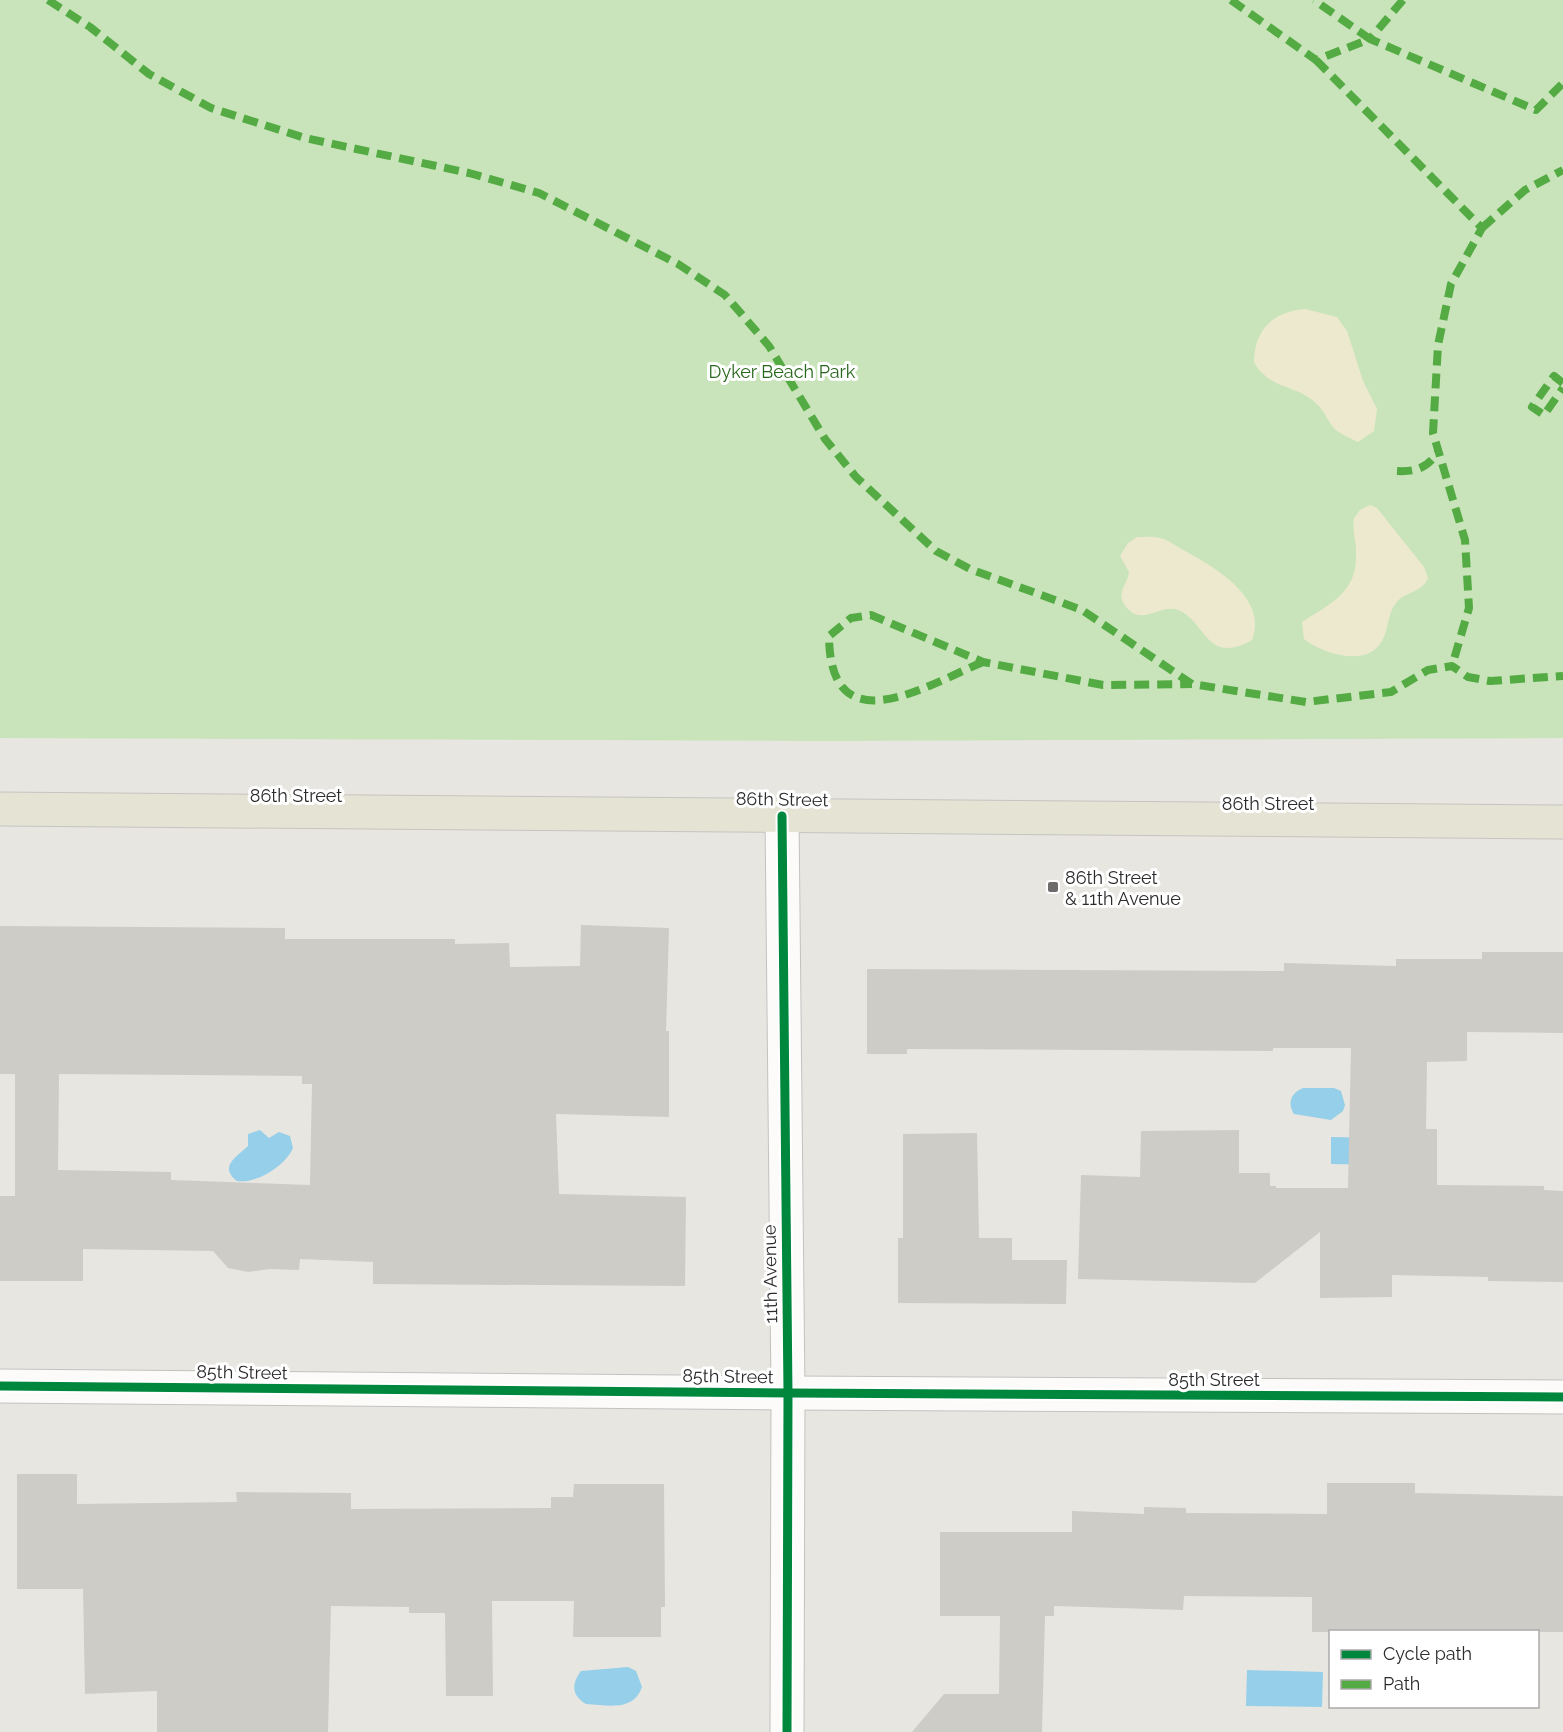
<svg xmlns="http://www.w3.org/2000/svg" width="1563" height="1732" font-family="Raleway,sans-serif">
  <style>
    .green { fill: #c9e4ba }
    .sand { fill: #ede9cf }
    .water { fill: #95cfe9 }
    .building { fill: #cdccc7; fill-rule: evenodd }
    .lines { fill: none; stroke-linecap: round; stroke-linejoin: round }
    .minor-casing { stroke: #c2c2c1; stroke-width: 35 }
    .major-casing { stroke: #c5c4c1; stroke-width: 35 }
    .minor { stroke: #fcfbfa; stroke-width: 33 }
    .major { stroke: #e5e3d4; stroke-width: 33 }
    .quiet { stroke: #54ab44; stroke-width: 8; stroke-dasharray: 15 8; stroke-linecap: butt }
    .cycleway-casing { stroke: #fff; stroke-width: 13 }
    .cycleway { stroke: #00873e; stroke-width: 9 }
    .poi-dot { fill: #6d6c6a; stroke: #fff; stroke-width: 2 }
    .labels { text-anchor: middle; dominant-baseline: central; stroke-width: 6; stroke-linejoin: round; paint-order: stroke }
    .park-label { font-size: 18px; fill: #27671b; stroke: #fff }
    .street-label { font-size: 18px; fill: #2b2b2b; stroke: #fff }
    .poi-label { font-size: 18px; fill: #2b2b2b; stroke: #fff; text-anchor: start }
  </style>
  <rect width="100%" height="100%" fill="#e8e6e0"/>
  <!-- green -->
  <polygon class="green" points="0,0 1563,0 1563,738 829,741 0,738"/>
  <!-- sand -->
  <g class="sand">
    <path d="M1305,309l32,8 10,14 16,50 14,28 -3,22 -16,11c-8,-4 -19,-8 -25,-15 -6,-7 -9,-17 -16,-23 -23,-21 -43,-12 -63,-41 0,-34 19,-51 51,-54z"/>
    <path d="M1370,505l7,3 47,59 4,11c-6,15 -23,13 -32,25 -9,11 -7,26 -14,38 -15,27 -59,13 -78,-2l-2,-17c31,-20 56,-30 54,-71 0,-11 -4,-21 -2,-33l6,-8z"/>
    <path d="M1137,537c7,0 16,-1 23,1 9,2 17,9 25,13 30,16 84,48 67,89 -46,26 -46,-19 -74,-30 -17,-7 -36,17 -52,-3 -11,-14 1,-21 3,-35l-9,-16 8,-13z"/>
  </g>
  <!-- water -->
  <g class="water">
    <path d="M1303,1088h31l7,3 4,14 -2,6 -12,9 -37,-6c-7,-11 -3,-21 9,-26z"/>
    <path d="M260,1130l9,8 10,-6 11,4 3,12c-8,18 -36,36 -56,33 -19,-15 0,-24 11,-35v-12z"/>
    <polygon points="1331,1137 1381,1138 1381,1165 1331,1164"/>
    <path d="M628,1667l8,4 6,16c-9,25 -34,18 -56,17 -14,-8 -15,-20 -5,-33z"/>
    <polygon points="1247,1670 1323,1672 1322,1707 1246,1706"/>
  </g>
  <!-- building -->
  <g class="building">
    <path d="M581,925l88,3 -3,103h3v86l-113,-3 3,80 127,3 -1,89 -312,-2v-22l-73,-3 -1,11 -29,-1 -22,3 -20,-4 -15,-17 -130,-2v32h-83v-85h15v-122h-15v-148l285,2v11h170v5l54,-1 1,24 70,-1zM59,1074l243,2v8h10l-2,101 -139,-5v-8l-113,-2z"/>
    <polygon points="1482,952 1563,952 1563,1033 1467,1032 1467,1061 1427,1062 1426,1129 1437,1129 1437,1185 1544,1186 1544,1190 1563,1191 1563,1282 1488,1281 1488,1277 1392,1275 1392,1297 1320,1298 1320,1232 1255,1283 1078,1279 1081,1175 1140,1177 1141,1131 1239,1130 1239,1173 1270,1173 1270,1186 1276,1186 1276,1188 1348,1188 1351,1048 1273,1048 1273,1051 907,1049 907,1054 867,1054 867,969 1284,971 1284,963 1396,966 1396,959 1482,959"/>
    <polygon points="977,1133 979,1238 1012,1238 1012,1260 1067,1260 1066,1304 898,1303 898,1238 903,1238 903,1134"/>
    <polygon points="17,1474 77,1474 77,1504 237,1502 236,1492 351,1493 351,1509 551,1508 551,1497 573,1497 574,1484 664,1484 665,1607 661,1607 661,1637 573,1637 574,1601 492,1601 493,1696 446,1696 445,1613 409,1613 409,1607 331,1606 328,1732 157,1732 157,1691 85,1694 83,1589 17,1589"/>
    <polygon points="1327,1483 1415,1483 1415,1493 1563,1496 1563,1632 1312,1632 1312,1597 1184,1596 1183,1610 1054,1606 1054,1616 1045,1616 1042,1732 912,1732 944,1694 999,1694 1000,1616 940,1616 940,1532 1072,1532 1072,1511 1144,1514 1144,1507 1186,1508 1186,1513 1327,1514"/>
  </g>
  <g class="lines">
    <!-- minor casing -->
    <g class="minor-casing">
      <g id="minor">
        <polyline points="782,816 788,1393 787,1732"/>
        <polyline points="0,1386 788,1393 1563,1397"/>
      </g>
    </g>
    <!-- major casing -->
    <g class="major-casing">
      <polyline id="major" points="0,809 1563,822"/>
    </g>
    <!-- minor -->
    <use href="#minor" class="minor"/>
    <!-- major -->
    <use href="#major" class="major"/>
    <!-- quiet -->
    <g class="quiet">
      <polyline points="48,0 90,27 149,74 211,108 305,138 469,173 539,193 678,264 725,295 769,346 825,439 856,477 936,551 970,569 1082,610 1192,684 1306,702 1391,692 1428,670 1452,666 1468,677 1490,681 1563,676"/>
      <polyline points="1231,0 1316,60 1370,39 1314,0"/>
      <polyline points="1403,0 1370,39 1536,110 1563,83"/>
      <polyline points="1316,60 1482,228 1451,284 1438,345 1433,433 1465,540 1469,608 1452,666"/>
      <polyline points="1482,228 1525,190 1563,170"/>
      <polyline points="1563,383 1554,376 1532,407 1544,415 1563,388"/>
      <path d="M1397,471c19,1 30,-3 41,-19"/>
      <path d="M983,662c-58,24 -153,85 -154,-26l22,-18 20,-3 112,47 120,23 89,-1"/>
    </g>
    <!-- cycleway casing -->
    <g class="cycleway-casing">
      <g id="cycleway">
        <polyline points="782,816 788,1393 787,1732"/>
        <polyline points="0,1386 788,1393 1563,1397"/>
      </g>
    </g>
    <!-- cycleway -->
    <use href="#cycleway" class="cycleway"/>
  </g>
  <!-- markers -->
  <rect class="poi-dot" x="1047" y="881" width="12" height="12" rx="3"/>
  <g class="labels">
    <!-- park labels -->
    <g class="park-label">
      <text x="782" y="371">Dyker Beach Park</text>
    </g>
    <!-- street labels -->
    <g class="street-label">
      <text x="296" y="795">86th Street</text>
      <text transform="translate(782 799) rotate(1)">86th Street</text>
      <text x="1268" y="803">86th Street</text>
      <text transform="translate(770 1274) rotate(-91)">11th Avenue</text>
      <text transform="translate(242 1372) rotate(1)">85th Street</text>
      <text transform="translate(728 1376) rotate(1)">85th Street</text>
      <text x="1214" y="1379">85th Street</text>
    </g>
    <!-- poi labels -->
    <g class="poi-label">
      <text x="1065" y="877">86th Street<tspan x="1065" dy="21">&amp; 11th Avenue</tspan></text>
    </g>
  </g>
  <!-- legend -->
  <rect x="1329" y="1630" width="210" height="78" fill="#ffffff" stroke="#aaaaaa" stroke-width="1.5"/>
  <rect x="1341" y="1650" width="30" height="9" fill="#00873e" stroke="#aaaaaa" stroke-width="1.5"/>
  <text x="1383" y="1660" font-size="18" fill="#2b2b2b">Cycle path</text>
  <rect x="1341" y="1680" width="30" height="9" fill="#54ab44" stroke="#aaaaaa" stroke-width="1.5"/>
  <text x="1383" y="1690" font-size="18" fill="#2b2b2b">Path</text>
</svg>
